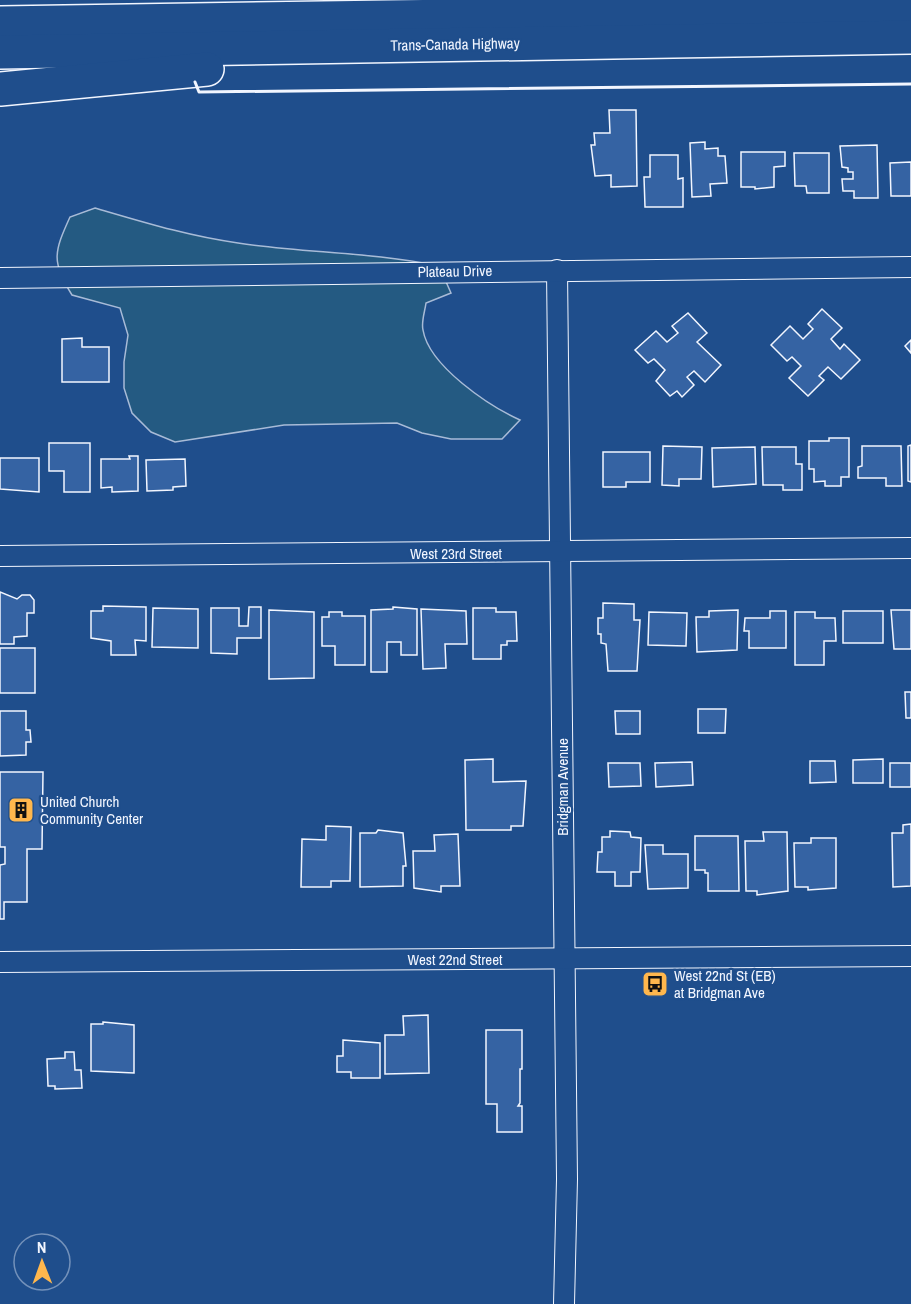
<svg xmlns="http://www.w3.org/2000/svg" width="911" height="1304" font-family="'Archivo Narrow',sans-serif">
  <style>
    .green { fill: #245a82; stroke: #a8bbd7; stroke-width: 1.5 }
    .building { fill: #3563a3; stroke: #f2f6ff; stroke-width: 1.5 }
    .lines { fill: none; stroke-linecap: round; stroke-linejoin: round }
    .minor-casing { stroke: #f2f6ff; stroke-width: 22 }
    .motorway-casing { stroke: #f2f6ff; stroke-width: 36 }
    .minor { stroke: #1f4e8c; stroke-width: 20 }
    .motorway { stroke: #1f4e8c; stroke-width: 33 }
    .wall { stroke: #f2f6ff; stroke-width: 3 }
    .labels { text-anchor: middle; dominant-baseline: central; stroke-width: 4.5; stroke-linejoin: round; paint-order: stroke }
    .street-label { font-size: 15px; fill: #f2f6ff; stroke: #1f4e8c }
    .poi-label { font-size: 15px; fill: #f2f6ff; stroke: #1f4e8c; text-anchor: start }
  </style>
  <rect width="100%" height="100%" fill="#1f4e8c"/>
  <!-- green -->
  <path class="green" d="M95,208c48,14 93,28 143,35 67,10 134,9 201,23l12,27 -25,10c-1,8 -5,19 -3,27 6,36 66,76 97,90l-18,19h-51l-29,-6 -25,-10 -113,2 -109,17 -24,-10 -19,-19 -8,-25v-26l4,-27 -8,-27 -48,-13c-21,-33 -18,-43 -2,-78z"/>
  <!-- building -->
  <g class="building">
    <polygon points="609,110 636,110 637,186 611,187 611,175 595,176 591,145 595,145 594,133 610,133"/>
    <polygon points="705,142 705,149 718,148 718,156 725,156 727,183 710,184 711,196 692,197 690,143"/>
    <polygon points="877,145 878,198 854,198 854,191 843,191 842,179 853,179 853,172 848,172 848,168 842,167 840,146"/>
    <polygon points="741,152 785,152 785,166 774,167 774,187 755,189 755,187 741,187"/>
    <polygon points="794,153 829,153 829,193 807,193 806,186 795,186"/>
    <polygon points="650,155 678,155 678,179 683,178 683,207 645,207 644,177 650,177"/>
    <polygon points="911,162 911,196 891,196 890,163"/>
    <polygon points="822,309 842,328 831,339 840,349 844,344 860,360 841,379 828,367 819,376 824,380 808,396 789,378 801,366 792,357 787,361 771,345 790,326 803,339 813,329 808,324"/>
    <polygon points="688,313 707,333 697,342 721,365 705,382 694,371 687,377 694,385 682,397 677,391 670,396 656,381 665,370 654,359 648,363 635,350 656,331 667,342 678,333 672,326"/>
    <polygon points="82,338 82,347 109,347 109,382 62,382 62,339"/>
    <polygon points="911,340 911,353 905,346"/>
    <polygon points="829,438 849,438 849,477 841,477 841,486 825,486 825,481 814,482 814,469 809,469 809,441 829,441"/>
    <polygon points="49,443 90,443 90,492 64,492 64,471 49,471"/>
    <polygon points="911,445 911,482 908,481 908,446"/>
    <polygon points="663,446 702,447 701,479 679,479 679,486 662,485"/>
    <polygon points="862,446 901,446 902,486 886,486 886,478 858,478 858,467 862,466"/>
    <polygon points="755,447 756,484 713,487 712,448"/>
    <polygon points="762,447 796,447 796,464 802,464 802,490 783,490 783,485 763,485"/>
    <polygon points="603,452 650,452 650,482 626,482 626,487 603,487"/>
    <polygon points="129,456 138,456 138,491 112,492 112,487 101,488 101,459 130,459"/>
    <polygon points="0,458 39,458 39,492 0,489"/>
    <polygon points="185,459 186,486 173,487 173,490 147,491 146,460"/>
    <polygon points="0,592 17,599 22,595 30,595 34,600 34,613 27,613 27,636 14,637 14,644 0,644"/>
    <polygon points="603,603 634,604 634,620 640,620 637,671 608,671 606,644 601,643 601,634 598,634 598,618 603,618"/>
    <polygon points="103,606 146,607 146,641 135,640 136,655 111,655 111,641 91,638 91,611 103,611"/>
    <polygon points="249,607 261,607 261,638 237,638 237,654 211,653 211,608 239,608 239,626 248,626"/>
    <polygon points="393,607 417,609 417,655 401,655 401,642 387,642 387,672 371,672 371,610 393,609"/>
    <polygon points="153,608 198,609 198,648 152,647"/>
    <polygon points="473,608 496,608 496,612 516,612 517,641 507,641 507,645 501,645 501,659 473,659"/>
    <polygon points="421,609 466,611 467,644 445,644 446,668 423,669"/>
    <polygon points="269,610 314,612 314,678 269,679"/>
    <polygon points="738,610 737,650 697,652 696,617 709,617 709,611"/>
    <polygon points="891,610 911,610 911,649 894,649"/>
    <polygon points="770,611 786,611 786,648 749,648 749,631 744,631 745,618 770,618"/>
    <rect x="843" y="611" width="40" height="32"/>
    <polygon points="329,612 342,612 342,616 365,616 365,665 335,665 335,646 322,646 322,617 329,617"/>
    <polygon points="649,612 687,613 686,646 648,645"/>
    <polygon points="795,612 815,612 815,618 835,618 836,641 824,641 824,665 795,665"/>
    <rect x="0" y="648" width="35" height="45"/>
    <polygon points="905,692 911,692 911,718 906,718"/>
    <polygon points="698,709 726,709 725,733 698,733"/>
    <polygon points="0,711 26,711 26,730 30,730 31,742 26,742 26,755 0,756"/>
    <polygon points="615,711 640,711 640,734 616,734"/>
    <polygon points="493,759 493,782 526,781 523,826 511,826 511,830 466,830 465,760"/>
    <polygon points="883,759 883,783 853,783 853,760"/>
    <polygon points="810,761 835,761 836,782 810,783"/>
    <polygon points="692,762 693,785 656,787 655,763"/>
    <polygon points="608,763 640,763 641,786 609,787"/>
    <rect x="890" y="763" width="21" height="24"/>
    <polygon points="0,772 43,772 42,849 27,849 27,902 4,902 4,919 0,919 0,865 5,864 5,847 0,847"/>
    <polygon points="911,824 911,886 893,887 892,833 903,833 903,825"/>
    <polygon points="326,826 351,827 350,881 331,881 331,887 301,887 302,839 326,840"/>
    <polygon points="378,830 403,833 406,866 403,866 403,886 360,887 360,833 376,833"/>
    <polygon points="610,831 630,832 631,837 641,838 640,872 631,872 631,886 615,886 615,872 597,872 598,852 602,852 602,837 610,837"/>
    <polygon points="763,832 787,832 788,891 757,895 757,891 746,891 745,841 764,841"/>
    <polygon points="458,834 460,886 441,886 441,892 414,888 413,851 435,851 434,835"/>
    <polygon points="695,836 738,836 739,891 708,891 708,873 705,873 705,870 695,870"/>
    <polygon points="811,838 836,838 836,888 808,890 808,887 795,887 794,843 811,843"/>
    <polygon points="645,845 663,845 663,854 688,854 688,888 648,889"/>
    <polygon points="428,1015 429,1073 385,1074 385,1035 404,1035 403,1016"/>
    <polygon points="103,1022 134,1025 134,1073 91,1071 91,1024 103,1024"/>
    <polygon points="486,1030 522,1030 522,1069 520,1069 520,1103 518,1106 522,1106 522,1132 497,1132 497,1104 486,1104"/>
    <polygon points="343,1040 380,1043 380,1078 351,1078 351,1072 337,1072 337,1056 343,1056"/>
    <polygon points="65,1052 74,1052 75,1070 81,1070 82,1088 55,1089 55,1086 48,1086 47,1059 65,1058"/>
  </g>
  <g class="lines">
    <!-- minor casing -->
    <g class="minor-casing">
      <g id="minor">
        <polyline points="557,270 567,1179 564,1304"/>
        <polyline points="0,278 911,267"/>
        <polyline points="0,556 911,548"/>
        <polyline points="0,962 911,956"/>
      </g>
    </g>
    <!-- motorway casing -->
    <g class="motorway-casing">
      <g id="motorway">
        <polyline points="0,23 911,9"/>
        <polyline points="0,52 911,37"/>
        <polyline points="0,89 207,69"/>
      </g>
    </g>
    <!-- minor -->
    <use href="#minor" class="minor"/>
    <!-- motorway -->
    <use href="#motorway" class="motorway"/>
    <!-- wall -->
    <polyline class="wall" points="195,82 199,92 911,84"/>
  </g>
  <!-- icons -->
  <defs>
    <g id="building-square" transform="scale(1.35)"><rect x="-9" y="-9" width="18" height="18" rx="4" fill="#ffb74d" stroke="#1f4e8c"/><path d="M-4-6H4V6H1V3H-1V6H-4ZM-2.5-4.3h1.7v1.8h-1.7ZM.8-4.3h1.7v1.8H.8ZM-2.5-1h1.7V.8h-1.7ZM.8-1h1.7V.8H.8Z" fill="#111"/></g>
    <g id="bus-square" transform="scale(1.35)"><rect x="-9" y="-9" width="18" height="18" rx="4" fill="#ffb74d" stroke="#1f4e8c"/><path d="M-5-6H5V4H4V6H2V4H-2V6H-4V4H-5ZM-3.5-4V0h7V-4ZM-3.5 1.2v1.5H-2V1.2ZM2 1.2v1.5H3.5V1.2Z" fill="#111"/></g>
  </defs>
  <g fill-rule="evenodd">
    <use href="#building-square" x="21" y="810"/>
    <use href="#bus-square" x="655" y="984"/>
  </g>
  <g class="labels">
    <!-- street labels -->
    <g class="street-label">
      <text transform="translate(455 44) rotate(-1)">Trans-Canada Highway</text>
      <text transform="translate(455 271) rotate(-1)">Plateau Drive</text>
      <text x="456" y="553">West 23rd Street</text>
      <text transform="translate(562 787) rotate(-90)">Bridgman Avenue</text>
      <text x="455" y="959">West 22nd Street</text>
    </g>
    <!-- poi labels -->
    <g class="poi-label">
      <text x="40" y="801">United Church<tspan x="40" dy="17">Community Center</tspan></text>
      <text x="674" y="975">West 22nd St (EB)<tspan x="674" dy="17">at Bridgman Ave</tspan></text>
    </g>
  </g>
  <!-- north arrow -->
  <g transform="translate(42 1262) rotate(359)"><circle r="28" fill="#1f4e8c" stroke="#7391ba" stroke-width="1.5"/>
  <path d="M0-4.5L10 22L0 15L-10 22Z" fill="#ffb74d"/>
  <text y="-9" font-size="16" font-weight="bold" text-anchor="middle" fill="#f2f6ff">N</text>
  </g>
</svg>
